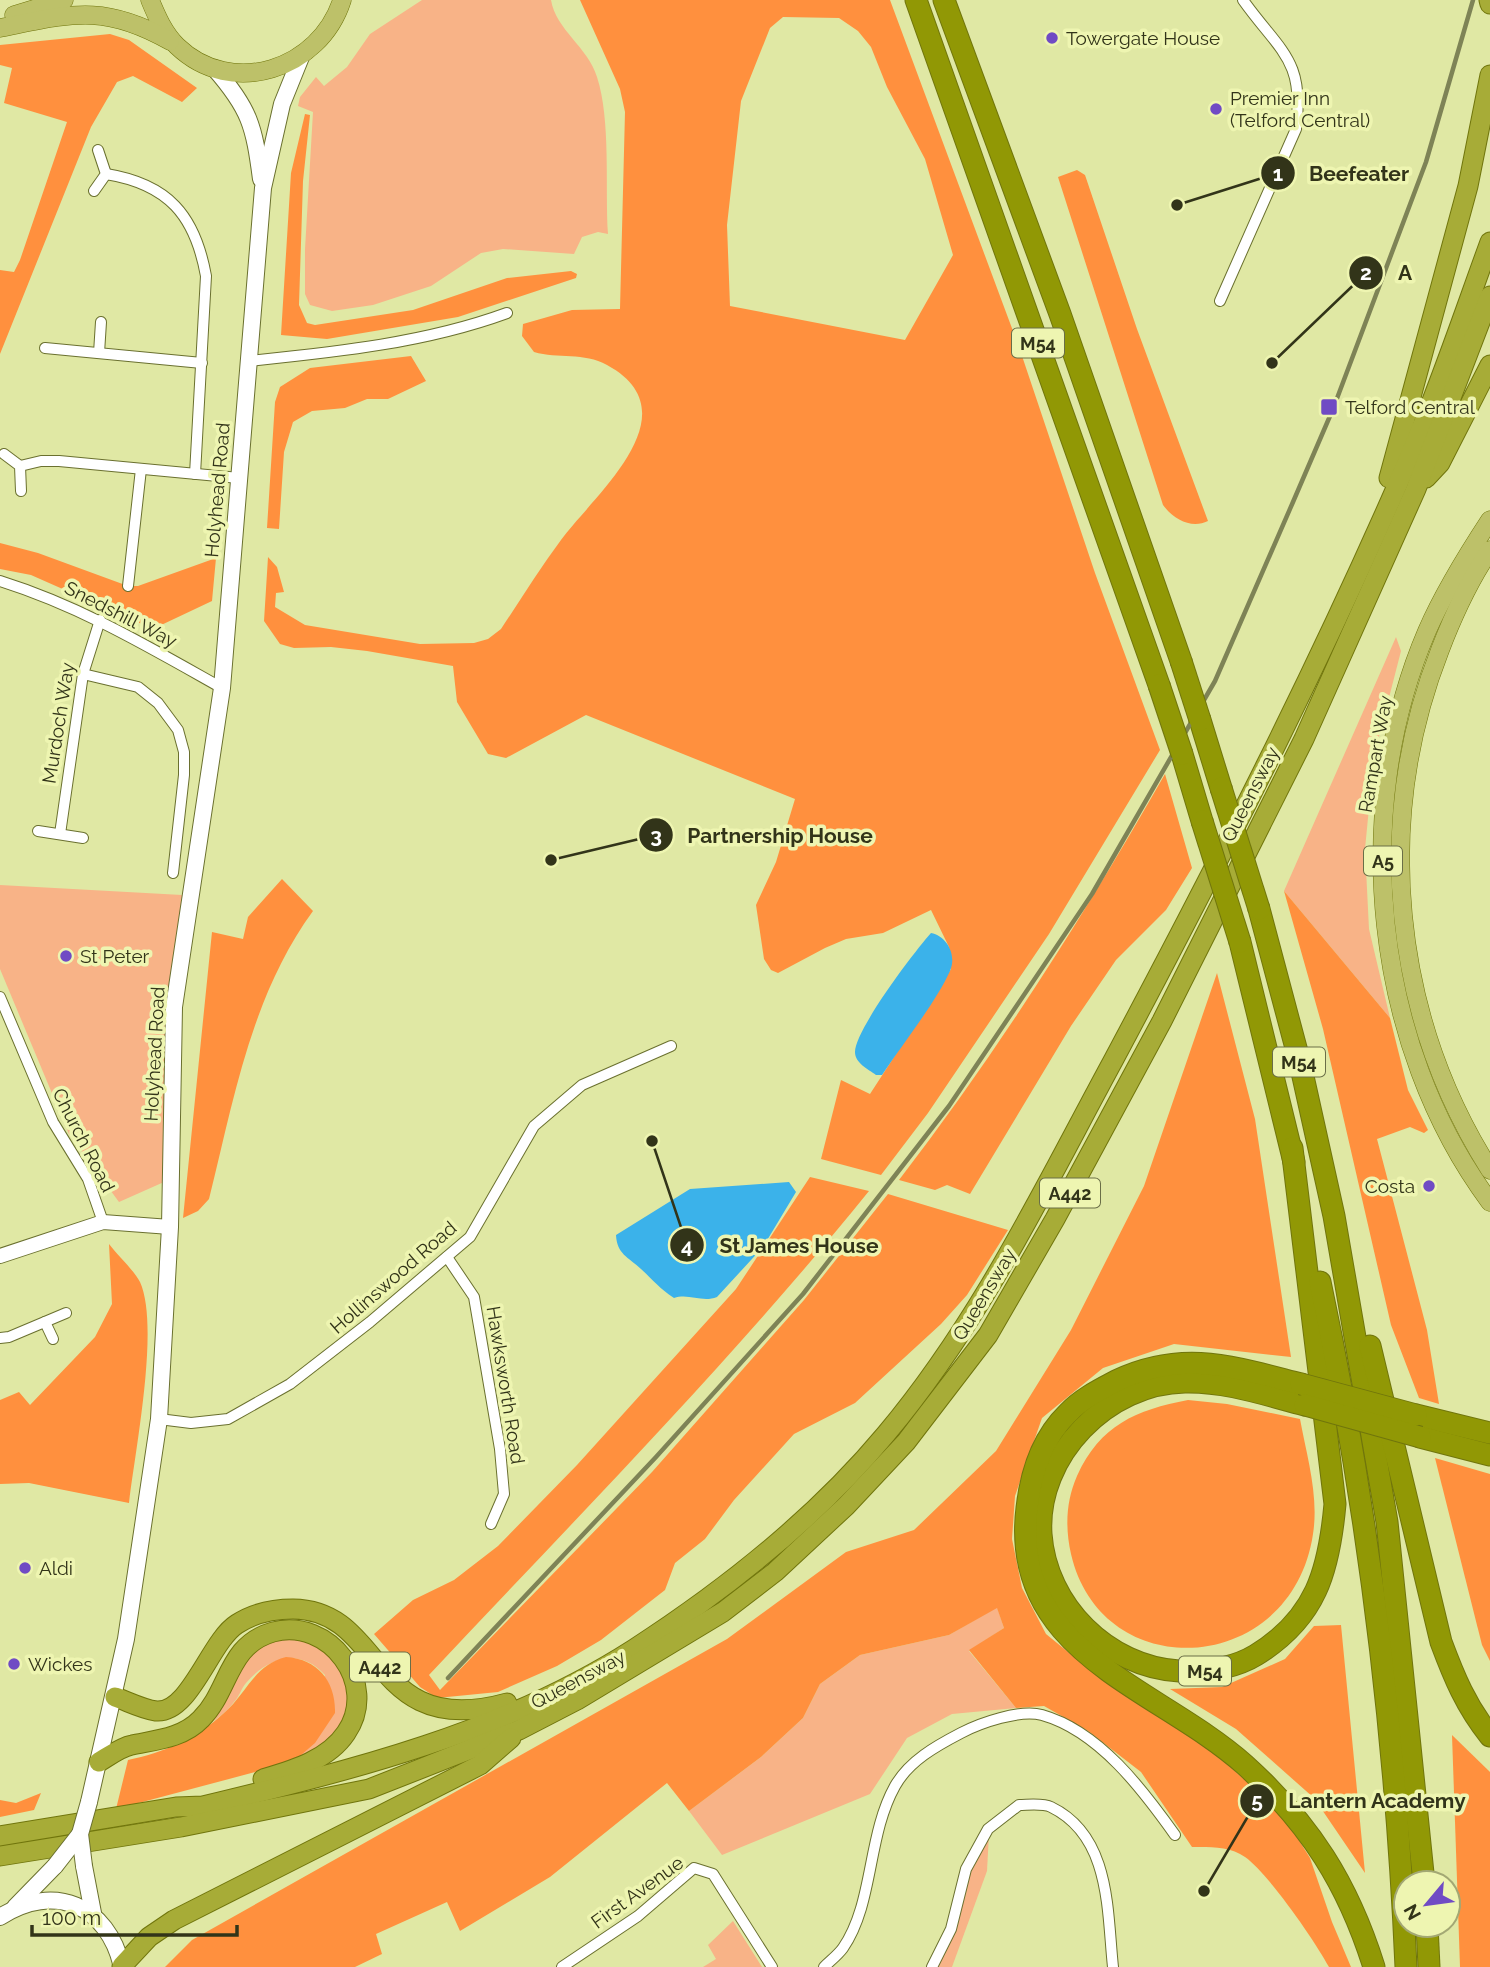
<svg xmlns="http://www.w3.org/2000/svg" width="1490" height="1967" font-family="Raleway,sans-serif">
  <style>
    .green { fill: #f8b387 }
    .forest { fill: #ff903e; fill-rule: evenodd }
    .water { fill: #3bb2ea }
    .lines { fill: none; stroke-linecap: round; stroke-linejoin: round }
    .minor-casing { stroke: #6a702f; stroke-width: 12 }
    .tertiary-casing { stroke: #6a702f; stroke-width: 16 }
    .secondary-casing { stroke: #6a702f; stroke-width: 18 }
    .primary-casing { stroke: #70750c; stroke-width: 19 }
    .trunk-casing { stroke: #70750c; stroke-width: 21 }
    .motorway-casing { stroke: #70750c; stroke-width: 23 }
    .minor { stroke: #fff; stroke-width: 10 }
    .tertiary { stroke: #fff; stroke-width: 14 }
    .secondary { stroke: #fff; stroke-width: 16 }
    .primary { stroke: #bdc169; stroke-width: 18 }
    .trunk { stroke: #a7ac37; stroke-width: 19 }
    .motorway { stroke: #919805; stroke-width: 21 }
    .rail { stroke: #7e8356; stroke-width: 4.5 }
    .secondary-bridge-casing { stroke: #6a702f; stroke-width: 18; stroke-linecap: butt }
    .motorway-bridge-casing { stroke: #70750c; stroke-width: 23; stroke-linecap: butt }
    .secondary-bridge { stroke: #fff; stroke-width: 16 }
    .motorway-bridge { stroke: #919805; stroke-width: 21 }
    .poi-dot { fill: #704bc4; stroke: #eef5b1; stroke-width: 2.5 }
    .labels { text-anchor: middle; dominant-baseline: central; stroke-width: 7; stroke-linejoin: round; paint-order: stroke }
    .shield { fill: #eef5b1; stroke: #6a6e47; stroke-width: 2 }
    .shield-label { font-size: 18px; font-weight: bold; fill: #323419 }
    .poi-label { font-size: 19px; fill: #323419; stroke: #eef5b1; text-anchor: start }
    .street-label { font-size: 19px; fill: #323419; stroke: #eef5b1 }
    .leader { fill: none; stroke: #323419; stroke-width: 2.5 }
    .callout-dot { fill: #323419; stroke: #eef5b1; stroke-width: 2.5 }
    .mark-label { font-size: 21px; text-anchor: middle; font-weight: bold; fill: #fff }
    .callout-label { font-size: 21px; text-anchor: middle; font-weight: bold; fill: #323419; stroke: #eef5b1; stroke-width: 7; stroke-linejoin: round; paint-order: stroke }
  </style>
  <rect width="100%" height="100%" fill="#e0e8a4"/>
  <!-- green -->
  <g class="green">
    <path d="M422,0h129c5,30 37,47 46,77 14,43 8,111 11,157l-10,-2 -16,5 -8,17 -71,-5 -22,4 -50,33 -58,19 -41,6 -22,-6 -5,-11v-45l8,-137 -15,-6 2,-9 16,-20 8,9 23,-19 23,-33z"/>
    <polygon points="1396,637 1401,651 1374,756 1365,849 1369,929 1390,1018 1284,891"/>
    <polygon points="0,885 182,895 164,1182 119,1202 69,1134 0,969"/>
    <polygon points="997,1607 1004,1628 969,1651 1016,1708 952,1714 907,1738 870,1794 722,1855 689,1811 761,1757 803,1718 820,1684 860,1655 949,1635"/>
    <path d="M270,1639c11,0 27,-3 38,0 45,15 54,83 15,110 -8,6 -21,9 -30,13l32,-87c-25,-28 -57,-18 -79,8 -5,6 -7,14 -12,19 -8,11 -19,18 -29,25l35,-64z"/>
    <polygon points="989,1834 987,1871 952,1967 935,1967 971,1868"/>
    <polygon points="733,1921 762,1967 703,1967 716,1959 708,1945"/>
  </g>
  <!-- forest -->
  <g class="forest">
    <path d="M580,0h310l130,350 75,223 65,177 -111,184 -121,179 -47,62 -60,-16 20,-79 29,14 81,-125 -2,-22 -18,-37 -48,23 -37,6 -21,9 -47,25 -7,-3 -7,-11 -8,-54 20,-43 19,-63 -209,-84 -80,43 -18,-4 -31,-52 -4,-36 -86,-15 -36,-4 -37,1 -14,-4 -16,-23 4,-64 9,10 7,25 -8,1 -1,14 30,18 115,19 54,-1 14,-4 13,-10c20,-30 39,-61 60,-89 33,-45 134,-127 46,-175 -23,-13 -49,-6 -73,-13l-12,-16 1,-12 49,-14 48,-1 5,-197 -5,-23zM783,17l56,1 19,13 13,16 16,40 38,72 28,96 -48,85 -175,-34 -3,-81 14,-124 29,-73z"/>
    <polygon points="110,34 129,40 197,88 182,102 133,76 117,82 91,127 0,354 0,270 14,272 20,260 67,122 4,103 12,68 0,65 0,45"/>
    <polygon points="305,114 310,115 303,181 299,305 307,323 315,325 413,310 507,278 571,271 577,274 576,278 458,317 327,339 281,335 291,173"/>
    <path d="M1077,170l8,5 52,154 71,192c-16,8 -34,-1 -45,-16l-105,-328z"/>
    <polygon points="411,356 426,381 388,399 367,399 345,408 312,411 293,422 284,452 279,529 267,528 275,402 280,387 310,368"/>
    <polygon points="0,543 38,553 128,586 138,586 216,558 212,601 157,627 144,625 31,575 0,569"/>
    <path d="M1165,774l27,94 -26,42 -50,50 -45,66 -101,168 -23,-9 -12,5 -36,-10c99,-129 186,-266 266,-406z"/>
    <path d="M282,879l31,32c-62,85 -79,188 -104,288l-11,12 -15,7 29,-286 31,7 5,-22z"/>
    <polygon points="1284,891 1390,1018 1408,1090 1428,1130 1424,1133 1410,1127 1377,1139 1427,1330 1439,1404 1419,1398 1391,1325 1323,1029"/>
    <path d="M1217,973l38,146 36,238 -117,-13 -71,24 -61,50 -27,78 -3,43 10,49 24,46 38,31 125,83 73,65 28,45 22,64 19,45h-22c-14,-26 -61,-94 -84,-110 -15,-11 -36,-10 -53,-10l-51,-75 -53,-41 -44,-25 -28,2 -47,-58 35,-22 -7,-20 -48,27 -89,20 -40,29 -17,34 -42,39 -72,54 -22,-28 -117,94 -90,54 -13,-29 -71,32 6,20 -27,13h-190l27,-27 535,-301 119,-87 68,-22 82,-79 75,-121 73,-144z"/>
    <path d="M810,1177l59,14c-138,171 -291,325 -440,484l11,15 212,-218 152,-172 84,-106 120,36 -41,65 -26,29 -86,79 -61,31 -60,66 -29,39 -30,24 -10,27 -64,50 -44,26 -59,26 -61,6 -17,-11 -46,-53 39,-34 41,-20 44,-34 79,-81 159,-176z"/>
    <path d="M109,1244c9,12 24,25 31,38 20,44 -5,169 -11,221l-100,-20 -29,1v-84l19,-8 11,13 65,-68 17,-33z"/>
    <path d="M1188,1400l39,4 73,15c7,38 19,77 13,115 -21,142 -211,154 -242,20 -6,-27 -5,-53 6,-78 23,-51 59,-66 111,-76z"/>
    <polygon points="1435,1458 1490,1474 1490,1661 1482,1645"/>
    <polygon points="1341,1625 1365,1873 1314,1798 1236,1729 1170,1689 1222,1687 1285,1659 1314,1626"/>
    <path d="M286,1657c32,2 50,25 49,56l-20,30 -22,19 -177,47 12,-49c35,-7 69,-22 96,-47 23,-20 30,-48 62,-56z"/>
    <polygon points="1452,1735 1490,1772 1490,1967 1460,1967"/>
    <polygon points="41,1793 34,1810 0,1817 0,1800 16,1803"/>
  </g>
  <!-- water -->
  <g class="water">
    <path d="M931,933c16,3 26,22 19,38 -14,31 -48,74 -68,104h-6c-8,-6 -21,-12 -21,-23 0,-22 59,-100 76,-119z"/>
    <path d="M789,1182l7,10 -33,55 -46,50c-15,6 -28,-4 -43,1 -15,-10 -21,-18 -33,-29 -13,-12 -24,-15 -25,-34l74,-46z"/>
  </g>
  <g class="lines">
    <!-- minor casing -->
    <g class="minor-casing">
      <g id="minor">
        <path d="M106,174c62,10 89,41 100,102l-11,198"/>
        <polyline points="94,191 106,174 98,150"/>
        <path d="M1220,301l76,-172c9,-70 -16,-77 -53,-129"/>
        <polyline points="45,348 202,363"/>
        <polyline points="99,353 101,322"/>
        <path d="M249,361c87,-9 176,-18 258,-48"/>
        <polyline points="4,454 20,466 21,491"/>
        <polyline points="20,466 41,461 59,461 239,478"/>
        <path d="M0,581c80,25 149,66 222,107"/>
        <polyline points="128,586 141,469"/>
        <polyline points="83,674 138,687 158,703 178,730 184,752 184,775 173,873"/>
        <polyline points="38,831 83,838"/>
        <polyline points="60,834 83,674 100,620"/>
        <polyline points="0,997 53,1122 88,1179 103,1222"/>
        <polyline points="447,1257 474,1297 500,1449 504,1494 491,1524"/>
        <polyline points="45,1322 53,1339"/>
        <polyline points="0,1338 9,1337 66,1313"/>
        <polyline points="159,1419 191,1423 228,1419 290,1384 370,1322 470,1237 534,1126 582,1085 671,1046"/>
        <polyline points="562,1967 638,1916 694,1868 713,1874 772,1967"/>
        <path d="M824,1967c6,-6 14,-12 19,-19 31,-45 24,-112 52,-162 14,-25 41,-40 66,-53 19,-10 59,-24 81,-18 57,16 101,75 133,120"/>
        <path d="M932,1967l19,-38 15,-60 22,-40 31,-24c9,0 24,-2 32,2 60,29 56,104 62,160"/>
      </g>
    </g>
    <!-- tertiary casing -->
    <g class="tertiary-casing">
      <polyline id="tertiary" points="0,1256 103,1222 170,1227"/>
    </g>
    <!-- secondary casing -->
    <g class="secondary-casing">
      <g id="secondary">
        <path d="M214,68c36,41 40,58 47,111"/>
        <polyline points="89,1802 126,1639 159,1419 170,1227 174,1007 222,688 263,188 282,104 301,57"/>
        <polyline points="84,1866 93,1913"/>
        <polyline points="15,1907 55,1866"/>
        <path d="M0,1917c54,-35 108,-12 122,50"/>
      </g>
    </g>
    <!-- primary casing -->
    <g class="primary-casing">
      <g id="primary">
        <path d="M150,0c7,17 14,33 27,46 55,53 143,23 165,-46"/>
        <polyline points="14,15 64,0"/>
        <path d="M0,28c71,-14 103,-25 170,13"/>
        <path d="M1490,520c-23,35 -46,72 -63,111 -77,179 -54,414 63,571"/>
        <path d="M1490,550c-21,31 -37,66 -50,100 -67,171 -48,365 50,520"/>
      </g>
    </g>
    <!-- trunk casing -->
    <g class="trunk-casing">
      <g id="trunk">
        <polyline points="1489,0 1490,4"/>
        <polyline points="1389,478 1468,186 1490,75"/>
        <polyline points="1426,478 1440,463 1490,365"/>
        <path d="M115,1697c12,4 27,12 41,14 34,3 54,-70 81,-87 17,-11 36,-15 56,-15 94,1 76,132 214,94"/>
        <path d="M99,1762c10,-6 22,-15 33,-17 24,-5 51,-7 69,-26 29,-29 26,-74 72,-87 56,-15 107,52 73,101 -18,27 -53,37 -83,46"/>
        <path d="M0,1836l176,-29 27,-1c149,-36 300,-73 431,-157 91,-59 182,-131 252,-215 95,-113 158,-246 228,-375 104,-195 205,-393 293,-596 31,-72 56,-147 83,-221"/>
        <polyline points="0,1856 181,1827 369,1789 519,1730 577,1700 723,1612 775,1572 846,1506 906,1442 988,1335 1055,1219 1162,1021 1304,739 1416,489 1490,296"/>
        <polyline points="122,1966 149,1937 174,1920 480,1765 511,1738"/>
      </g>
    </g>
    <!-- motorway casing -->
    <g class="motorway-casing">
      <g id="motorway">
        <polyline points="916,0 1159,685"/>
        <polyline points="944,0 1060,314 1181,661"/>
        <polyline points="1200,720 1221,788"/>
        <polyline points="1182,754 1202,821"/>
        <polyline points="1259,909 1300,1063 1334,1216 1387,1522 1424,1883"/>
        <polyline points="1240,942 1294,1162"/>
        <path d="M1292,1148l43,356c-6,67 -19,114 -79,151 -23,14 -51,17 -77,16 -71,-4 -133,-65 -138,-137 -5,-79 67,-151 144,-152 41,-1 81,13 120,23"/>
        <path d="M1320,1282c48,225 76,456 86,685"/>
        <path d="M1370,1346l71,296c13,35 25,64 49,94"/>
        <path d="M1301,1384c-67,-17 -118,-35 -185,-3 -17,9 -35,18 -48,32 -26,25 -37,59 -41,95 -18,146 131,179 218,257 65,59 103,119 129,202"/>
        <polyline points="1416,1415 1490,1433"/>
        <polyline points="1420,1437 1490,1455"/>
        <polyline points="1427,1925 1429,1967"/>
      </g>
    </g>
    <!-- minor -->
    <use href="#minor" class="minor"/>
    <!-- tertiary -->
    <use href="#tertiary" class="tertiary"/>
    <!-- secondary -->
    <use href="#secondary" class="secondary"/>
    <!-- primary -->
    <use href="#primary" class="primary"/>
    <!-- trunk -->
    <use href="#trunk" class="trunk"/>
    <!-- motorway -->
    <use href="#motorway" class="motorway"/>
    <!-- rail -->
    <polyline class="rail" points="448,1678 656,1457 803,1294 949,1106 1092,894 1215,681 1293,502 1333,409 1426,162 1473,0"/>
    <!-- secondary-bridge casing -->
    <g class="secondary-bridge-casing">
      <g id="secondary-bridge">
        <polyline points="55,1866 80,1834"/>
        <polyline points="84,1866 80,1834 89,1802"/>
      </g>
    </g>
    <!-- motorway-bridge casing -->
    <g class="motorway-bridge-casing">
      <g id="motorway-bridge">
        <polyline points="1181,661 1200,720"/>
        <polyline points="1159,685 1182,754"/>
        <polyline points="1221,788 1259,909"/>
        <polyline points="1202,821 1240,942"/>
        <polyline points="1301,1384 1416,1415"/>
        <polyline points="1305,1405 1420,1437"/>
      </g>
    </g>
    <!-- secondary-bridge -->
    <use href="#secondary-bridge" class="secondary-bridge"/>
    <!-- motorway-bridge -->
    <use href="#motorway-bridge" class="motorway-bridge"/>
  </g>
  <!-- markers -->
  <g class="poi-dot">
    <circle cx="1052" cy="38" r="7"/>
    <circle cx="1216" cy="109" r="7"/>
    <rect x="1320" y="398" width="18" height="18" rx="3.5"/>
    <circle cx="66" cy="956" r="7"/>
    <circle cx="1429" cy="1186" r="7"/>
    <circle cx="25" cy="1568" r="7"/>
    <circle cx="14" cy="1664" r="7"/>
  </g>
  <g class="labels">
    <!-- shield labels -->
    <g class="shield">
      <rect x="1012" y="328.5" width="52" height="29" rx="5"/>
      <rect x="1364" y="846.5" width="38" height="29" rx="5"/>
      <rect x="1273" y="1047.5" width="52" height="29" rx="5"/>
      <rect x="1040" y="1178.5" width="60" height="29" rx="5"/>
      <rect x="350" y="1652.5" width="60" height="29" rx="5"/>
      <rect x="1179" y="1656.5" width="52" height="29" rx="5"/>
    </g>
    <g class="shield-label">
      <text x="1038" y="343">M54</text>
      <text x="1383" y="861">A5</text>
      <text x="1299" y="1062">M54</text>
      <text x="1070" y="1193">A442</text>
      <text x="380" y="1667">A442</text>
      <text x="1205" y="1671">M54</text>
    </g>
    <!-- poi labels -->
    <g class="poi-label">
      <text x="1066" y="38">Towergate House</text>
      <text x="1230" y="98">Premier Inn<tspan x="1230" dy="22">(Telford Central)</tspan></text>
      <text x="1345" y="407">Telford Central</text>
      <text x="80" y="956">St Peter</text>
      <text x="1415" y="1186" text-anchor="end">Costa</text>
      <text x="39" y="1568">Aldi</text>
      <text x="28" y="1664">Wickes</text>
    </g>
    <!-- street labels -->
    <g class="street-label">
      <text transform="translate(217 490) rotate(-85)">Holyhead Road</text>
      <text transform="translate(121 614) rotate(27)">Snedshill Way</text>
      <text transform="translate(58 723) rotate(-81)">Murdoch Way</text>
      <text transform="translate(1375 754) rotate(-80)">Rampart Way</text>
      <text transform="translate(1250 794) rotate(-63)">Queensway</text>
      <text transform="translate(154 1054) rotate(-87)">Holyhead Road</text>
      <text transform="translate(84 1140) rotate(63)">Church Road</text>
      <text transform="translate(393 1277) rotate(-41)">Hollinswood Road</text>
      <text transform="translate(984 1294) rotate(-59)">Queensway</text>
      <text transform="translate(506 1385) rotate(81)">Hawksworth Road</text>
      <text transform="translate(578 1679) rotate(-28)">Queensway</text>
      <text transform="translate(637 1892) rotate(-36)">First Avenue</text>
    </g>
  </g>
  <!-- callouts -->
  <path class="leader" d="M1177 205L1278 173M1272 363L1366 273M551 860L656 835M652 1141L687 1245M1204 1891L1257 1801"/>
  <g class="callout-dot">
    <circle cx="1177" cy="205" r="7"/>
    <circle cx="1272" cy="363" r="7"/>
    <circle cx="551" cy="860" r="7"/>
    <circle cx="652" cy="1141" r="7"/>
    <circle cx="1204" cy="1891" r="7"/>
    <circle cx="1278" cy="173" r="18"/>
    <circle cx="1366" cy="273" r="18"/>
    <circle cx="656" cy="835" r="18"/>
    <circle cx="687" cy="1245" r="18"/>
    <circle cx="1257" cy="1801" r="18"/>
  </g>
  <g class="mark-label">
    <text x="1278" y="181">1</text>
    <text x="1366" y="280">2</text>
    <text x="656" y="843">3</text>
    <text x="687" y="1253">4</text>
    <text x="1257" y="1808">5</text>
  </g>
  <g class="callout-label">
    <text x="1359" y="181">Beefeater</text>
    <text x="1405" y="280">A</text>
    <text x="780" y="843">Partnership House</text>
    <text x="799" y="1253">St James House</text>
    <text x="1377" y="1808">Lantern Academy</text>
  </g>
  <!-- north arrow -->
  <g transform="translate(1427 1904) rotate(241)"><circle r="33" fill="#eef5b1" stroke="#a3a874" stroke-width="2"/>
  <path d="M0-5L12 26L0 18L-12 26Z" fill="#704bc4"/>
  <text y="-10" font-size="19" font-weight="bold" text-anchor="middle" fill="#323419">N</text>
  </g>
  <!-- scale -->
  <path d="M32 1925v10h205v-10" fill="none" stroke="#323419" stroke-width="3.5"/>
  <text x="42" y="1925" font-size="21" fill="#323419" stroke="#eef5b1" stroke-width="5" paint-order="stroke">100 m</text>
</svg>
